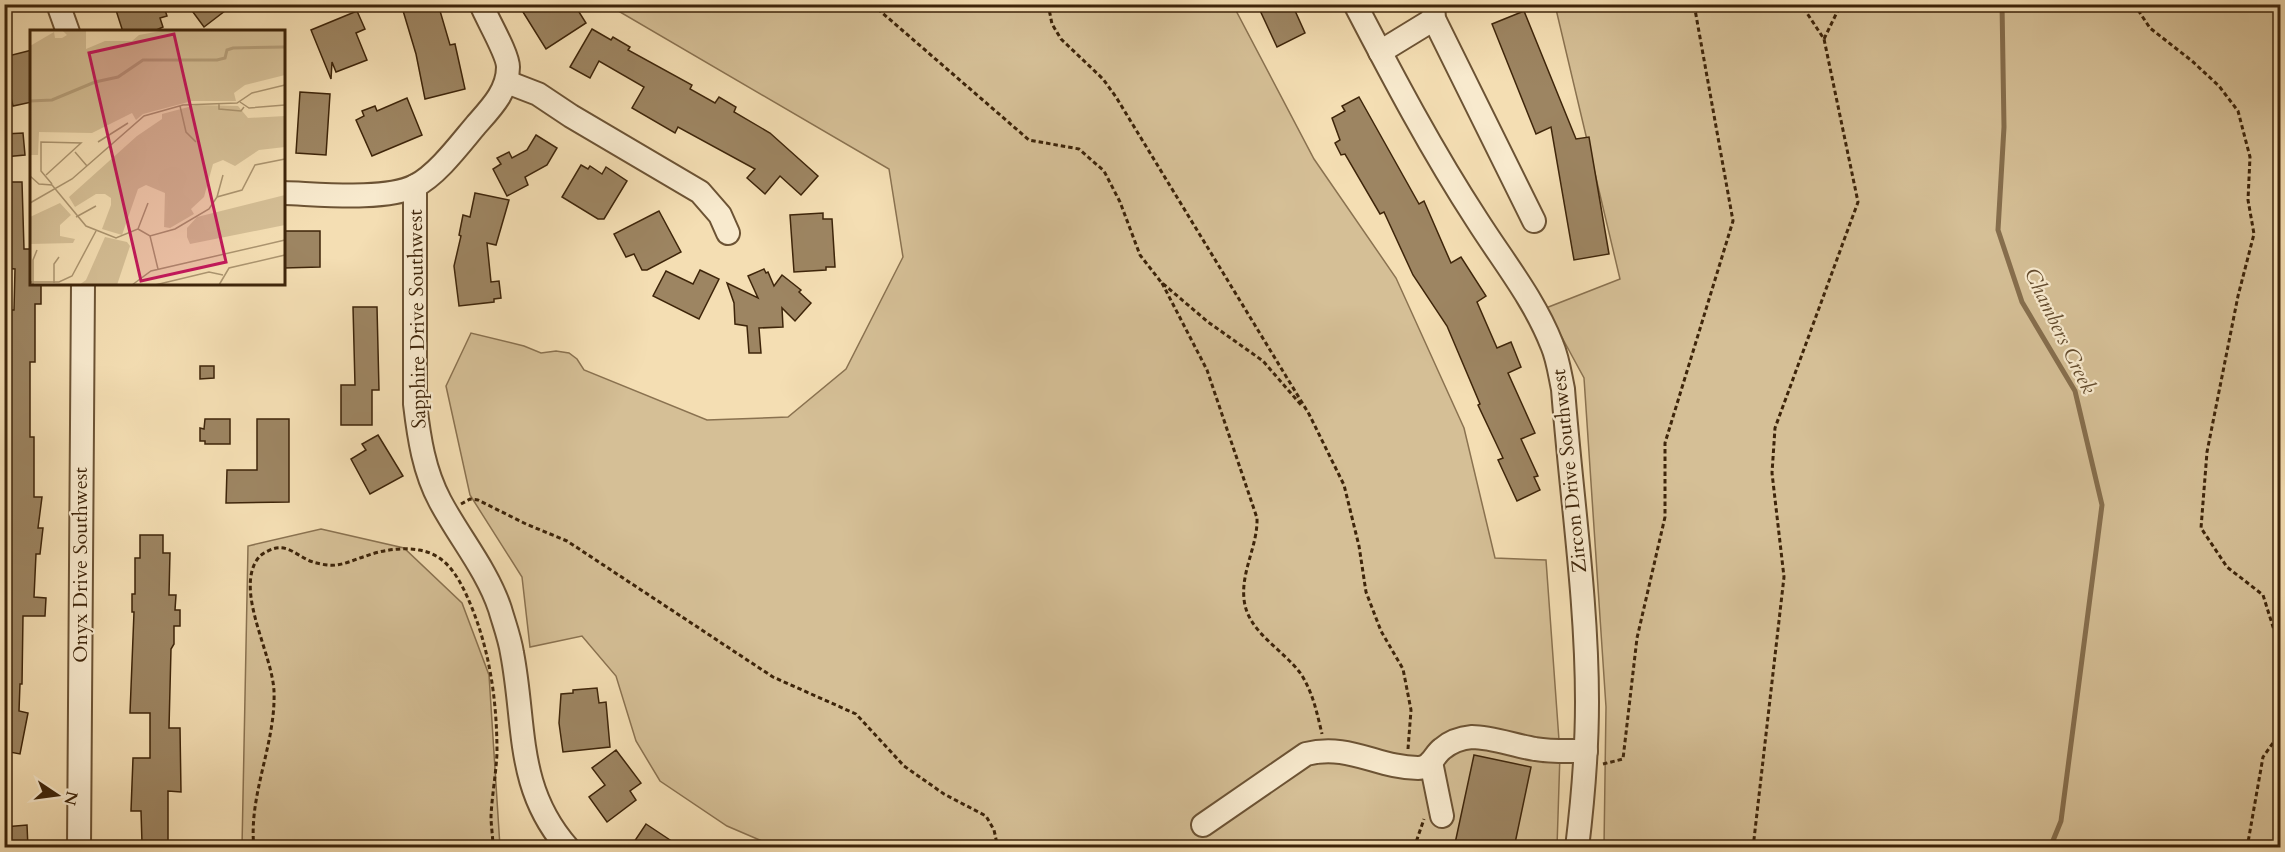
<svg xmlns="http://www.w3.org/2000/svg" width="2285" height="852" font-family="Cardo,serif">
  <style>
    .green { fill: #d5bf96; stroke: #8a7250; stroke-width: 1.5 }
    .lines { fill: none; stroke-linecap: round; stroke-linejoin: round }
    .stream { stroke: #866e4d; stroke-width: 5 }
    .building { fill: #9d8562; stroke: #3e250a; stroke-width: 1.5 }
    .minor-casing { stroke: #6c5334; stroke-width: 26 }
    .path { stroke: #3e250a; stroke-width: 3; stroke-dasharray: 4.5 3; stroke-linecap: butt }
    .minor { stroke: #f8eace; stroke-width: 22 }
    .labels { text-anchor: middle; dominant-baseline: central; stroke-width: 4.5; stroke-linejoin: round; paint-order: stroke }
    .street-label { font-size: 20px; fill: #3e250a; stroke: #f8eace }
    .water-label { font-size: 21px; font-style: italic; fill: #624a2c; stroke: #f8eace }
    .inset-river { fill: none; stroke: #b69f7a; stroke-width: 3 }
    .inset-road { fill: none; stroke: #ab946f; stroke-width: 1.5 }
    .view { fill: #c2185b; fill-opacity: 0.15; stroke: #c2185b; stroke-width: 3 }
    .inset-edge { fill: none; stroke: #3e250a; stroke-width: 3 }
  </style>
  <rect width="100%" height="100%" fill="#f4deb3"/>
  <filter id="stains"><feTurbulence type="fractalNoise" baseFrequency=".00333" numOctaves="4"/><feColorMatrix values="0 0 0 0 .2 0 0 0 0 .09 0 0 0 0 .02 0 0 0 .5 -.17"/></filter>
  <radialGradient id="worn" r=".72"><stop offset=".6" stop-color="#630" stop-opacity="0"/><stop offset="1" stop-color="#630" stop-opacity=".3"/></radialGradient>
  <!-- green -->
  <g class="green">
    <polygon points="608,5 1233,5 1314,159 1396,278 1464,428 1495,558 1546,560 1560,754 1557,847 776,847 727,826 660,781 636,741 616,676 582,636 530,647 522,577 470,495 446,386 471,333 524,346 541,353 556,351 569,353 577,359 584,370 707,420 788,417 846,369 903,257 889,169"/>
    <polygon points="1555,5 2280,5 2280,847 1604,847 1606,707 1584,378 1546,308 1620,279"/>
    <polygon points="321,529 404,548 462,603 489,675 500,847 242,847 248,546"/>
  </g>
  <g class="lines">
    <!-- stream -->
    <polyline class="stream" points="2002,4 2004,127 1998,230 2022,302 2075,391 2102,505 2061,821 2050,848"/>
  </g>
  <!-- building -->
  <g class="building">
    <polygon points="114,4 163,4 167,16 160,18 163,27 152,32 123,32"/>
    <polygon points="187,4 234,4 204,27"/>
    <polygon points="401,4 438,4 450,45 455,44 465,89 425,99 416,54"/>
    <polygon points="518,4 574,4 586,23 546,49"/>
    <polygon points="1257,4 1292,4 1305,33 1277,47"/>
    <polygon points="357,11 365,29 356,33 367,60 336,72 332,62 331,79 311,30"/>
    <polygon points="1524,11 1576,139 1589,137 1609,254 1574,260 1551,127 1536,134 1492,24"/>
    <polygon points="592,29 611,40 613,37 630,47 628,50 692,85 690,89 715,103 719,97 736,107 734,112 770,133 818,176 801,195 780,176 765,194 747,178 755,169 678,127 675,133 632,108 644,87 599,61 590,78 570,67"/>
    <polygon points="32,50 32,102 13,106 4,70 4,57"/>
    <polygon points="300,92 330,94 326,155 296,153"/>
    <polygon points="1359,97 1419,204 1424,201 1451,263 1461,257 1486,296 1477,302 1497,348 1511,342 1521,367 1508,373 1535,433 1521,439 1538,476 1534,477 1540,490 1517,501 1498,460 1503,458 1478,405 1480,404 1447,326 1413,275 1384,212 1380,214 1345,154 1341,155 1335,143 1340,140 1332,118 1345,111 1342,106"/>
    <polygon points="407,98 422,135 372,156 356,120 364,116 362,111 375,106 377,111"/>
    <polygon points="23,133 25,155 4,157 4,134"/>
    <polygon points="536,135 557,148 547,165 525,177 528,185 507,196 493,169 501,164 497,158 509,152 512,158 527,150"/>
    <polygon points="581,165 588,169 590,166 602,174 606,167 627,181 604,219 598,219 562,197"/>
    <polygon points="4,182 22,182 24,249 32,249 32,284 41,284 41,304 35,304 35,362 30,362 30,437 34,437 34,497 42,497 38,528 43,528 40,554 36,554 34,597 46,598 45,616 23,616 22,684 20,684 19,711 28,713 20,754 4,751 4,471 7,471 7,423 4,423 4,310 14,310 15,269 4,268"/>
    <polygon points="475,193 509,200 496,245 487,243 491,282 499,281 501,298 494,299 494,302 459,306 454,266 461,236 459,235 463,215 470,217"/>
    <polygon points="659,211 681,252 647,270 642,270 634,254 626,257 614,234"/>
    <polygon points="823,213 823,219 832,219 835,267 826,267 826,270 794,272 790,215"/>
    <polygon points="284,231 320,231 320,267 284,268"/>
    <polygon points="764,269 766,273 768,272 774,286 782,275 801,290 799,292 811,303 795,321 782,308 783,327 759,328 761,353 749,353 747,326 735,324 734,303 727,283 758,298 748,276"/>
    <polygon points="700,270 719,279 699,319 653,296 666,271 693,284"/>
    <polygon points="353,307 377,307 379,390 372,390 372,425 341,425 341,385 355,385"/>
    <polygon points="200,366 214,366 214,378 200,379"/>
    <polygon points="205,419 230,419 230,444 205,444 205,441 200,441 200,428 204,429"/>
    <polygon points="257,419 289,419 289,502 226,503 227,470 257,470"/>
    <polygon points="378,435 403,476 370,494 351,459 366,450 362,444"/>
    <polygon points="140,535 163,535 163,553 170,553 169,595 176,595 175,610 180,610 180,626 174,626 174,644 171,649 169,728 180,728 181,792 168,791 168,843 142,843 141,811 131,811 133,758 150,758 150,713 130,713 134,612 132,612 132,594 135,594 135,558 140,558"/>
    <polygon points="597,688 599,703 606,702 610,747 563,752 559,723 561,694 573,693 573,690"/>
    <polygon points="616,750 641,783 630,791 636,800 607,822 589,797 605,785 592,768"/>
    <polygon points="1474,755 1531,767 1514,848 1454,848"/>
    <polygon points="646,824 682,848 630,848"/>
    <polygon points="27,825 28,848 4,848 4,827"/>
  </g>
  <g class="lines">
    <!-- minor casing -->
    <g class="minor-casing">
      <g id="minor">
        <polyline points="58,4 68,32"/>
        <path d="M1355,4c38,73 77,147 122,216 26,41 57,79 75,125 6,14 8,30 11,44 8,105 24,209 24,313 0,49 -4,97 -10,146"/>
        <polyline points="1433,4 1434,19 1534,221"/>
        <polyline points="1380,52 1434,19"/>
        <polyline points="507,82 538,94 571,116 700,192 720,215 728,233"/>
        <path d="M415,186v218c4,34 9,67 25,97 19,36 47,69 60,108 4,14 10,30 12,44 14,72 3,135 56,195"/>
        <path d="M284,193c34,1 101,8 131,-7 22,-11 45,-42 61,-61 15,-17 32,-34 32,-58 0,-13 -21,-48 -27,-63"/>
        <polyline points="1431,762 1442,816"/>
        <path d="M1203,825l103,-71c43,-11 72,14 112,14 13,0 16,-13 24,-19 8,-7 19,-11 30,-12 20,0 43,9 63,12 17,3 34,2 51,2"/>
        <polyline points="79,848 83,284"/>
      </g>
    </g>
    <!-- path -->
    <g class="path">
      <polyline points="872,4 1029,140 1079,149 1104,171 1120,202 1140,255 1161,282 1208,322 1263,361 1302,406"/>
      <polyline points="1048,4 1052,24 1061,39 1103,79 1116,97 1309,414 1344,485 1359,546 1366,592 1381,631 1403,669 1411,710 1408,749"/>
      <polyline points="2134,4 2150,28 2192,61 2219,86 2238,111 2250,157 2248,200 2254,234 2238,296 2207,452 2201,528 2227,567 2263,595 2280,649"/>
      <polyline points="1824,39 1841,4"/>
      <path d="M1162,283l45,87 50,148c1,27 -16,53 -13,81 3,33 39,50 57,75 12,19 16,39 21,60"/>
      <polyline points="461,504 470,499 478,500 526,524 567,541 773,677 856,714 904,766 944,794 986,816 994,830 998,848"/>
      <polyline points="1603,764 1623,759 1637,638 1665,517 1665,443 1733,221 1694,4"/>
      <path d="M254,848c-6,-53 22,-104 20,-157 -2,-37 -36,-94 -19,-128 3,-6 8,-10 13,-12 19,-10 29,6 45,11 7,2 16,4 23,3 10,-1 20,-6 30,-9 16,-6 36,-9 53,-6 25,4 37,23 47,44 23,50 31,104 31,159 -1,21 -5,42 -6,63 0,10 2,21 2,32"/>
      <polyline points="1414,848 1424,819"/>
      <polyline points="1753,848 1784,577 1772,473 1775,428 1858,202 1824,39 1801,4"/>
      <polyline points="2247,848 2263,757 2280,733"/>
    </g>
    <!-- minor -->
    <use href="#minor" class="minor"/>
  </g>
  <g class="labels">
    <!-- street labels -->
    <g class="street-label">
      <text transform="translate(417 319) rotate(-91)">Sapphire Drive Southwest</text>
      <text transform="translate(1569 471) rotate(-96)">Zircon Drive Southwest</text>
      <text transform="translate(80 565) rotate(-90)">Onyx Drive Southwest</text>
    </g>
    <!-- water labels -->
    <g class="water-label">
      <text transform="translate(2060 331) rotate(64)">Chambers Creek</text>
    </g>
  </g>
  <!-- overview -->
  <g transform="translate(30 30)">
    <rect width="255" height="255" fill="#f4deb3"/>
    <path d="M32,0h24v19l19,-8h27l7,-6 28,-5h118v45l-40,10 -11,8 2,8h-44l-49,13 -7,6 -4,-7 -40,20 -53,-1 -1,23h-8v-109l24,-14 1,6h7l5,-3zM166,75l42,1 10,12 37,-2v31l-26,3 -24,16 -12,-6 -10,4 -9,33 -13,12 3,5 -24,14 -6,-1 1,-34 -19,-8 -8,4 -16,46 -20,-6 9,-24v-7l-6,-4h-9l-21,13 -6,-10 68,-61 25,-17v-5zM255,165v30l-95,19 -3,-7v-9l10,-11zM30,173l11,12 -11,10v11l15,3 -2,4 -43,1v-27zM75,207l22,5 3,4 -13,39h-38l7,-5z" fill="#d5bf96"/>
    <path class="inset-river" d="M0,71l22,-1 43,-18 23,-5 25,-17h74l8,-2 2,-8 6,-2 52,-1"/>
    <path class="inset-road" d="M210,72l9,6 36,-3M189,74v5l22,2 3,-4M150,76l6,26 10,10M68,112l30,-19M45,122l12,14M16,145l35,-32 -40,-1v29l11,13M0,146l9,8 13,1 34,41 30,12 22,-9 10,-26M187,167l6,-22M0,173l42,-24 72,-63 39,-11 54,-2 15,-10 33,-8M46,187l20,-11M108,199l12,7 25,-7 34,-20 8,-12 25,-7 13,-25 30,-6M120,206l8,33M0,252h29l13,-6 24,-45M24,253v-19l5,-7M3,255v-25l4,-10M102,255l19,-14 134,-31M125,255l54,-13 14,3M189,255l10,-17 56,-13"/>
    <path class="view" d="M144,4l52,228 -85,19 -52,-228z"/>
    <rect width="255" height="255" class="inset-edge"/>
  </g>
  <!-- margin -->
  <rect width="2285" height="852" fill="none" stroke="#f4deb3" stroke-width="24"/>
  <rect x="6" y="6" width="2273" height="840" fill="none" stroke="#3e250a" stroke-width="3"/>
  <rect x="12" y="12" width="2261" height="828" fill="none" stroke="#3e250a" stroke-width="1.5"/>
  <!-- north arrow -->
  <g transform="translate(57 795) rotate(103)" stroke="#f8eace" stroke-width="4.5" paint-order="stroke">
  <path d="M0-4.5L10 22L0 15L-10 22Z" fill="#3e250a"/>
  <text y="-9" font-size="16" font-weight="bold" text-anchor="middle" fill="#3e250a">N</text>
  </g>
  <rect width="100%" height="100%" filter="url(#stains)"/>
  <rect width="100%" height="100%" fill="url(#worn)"/>
</svg>
